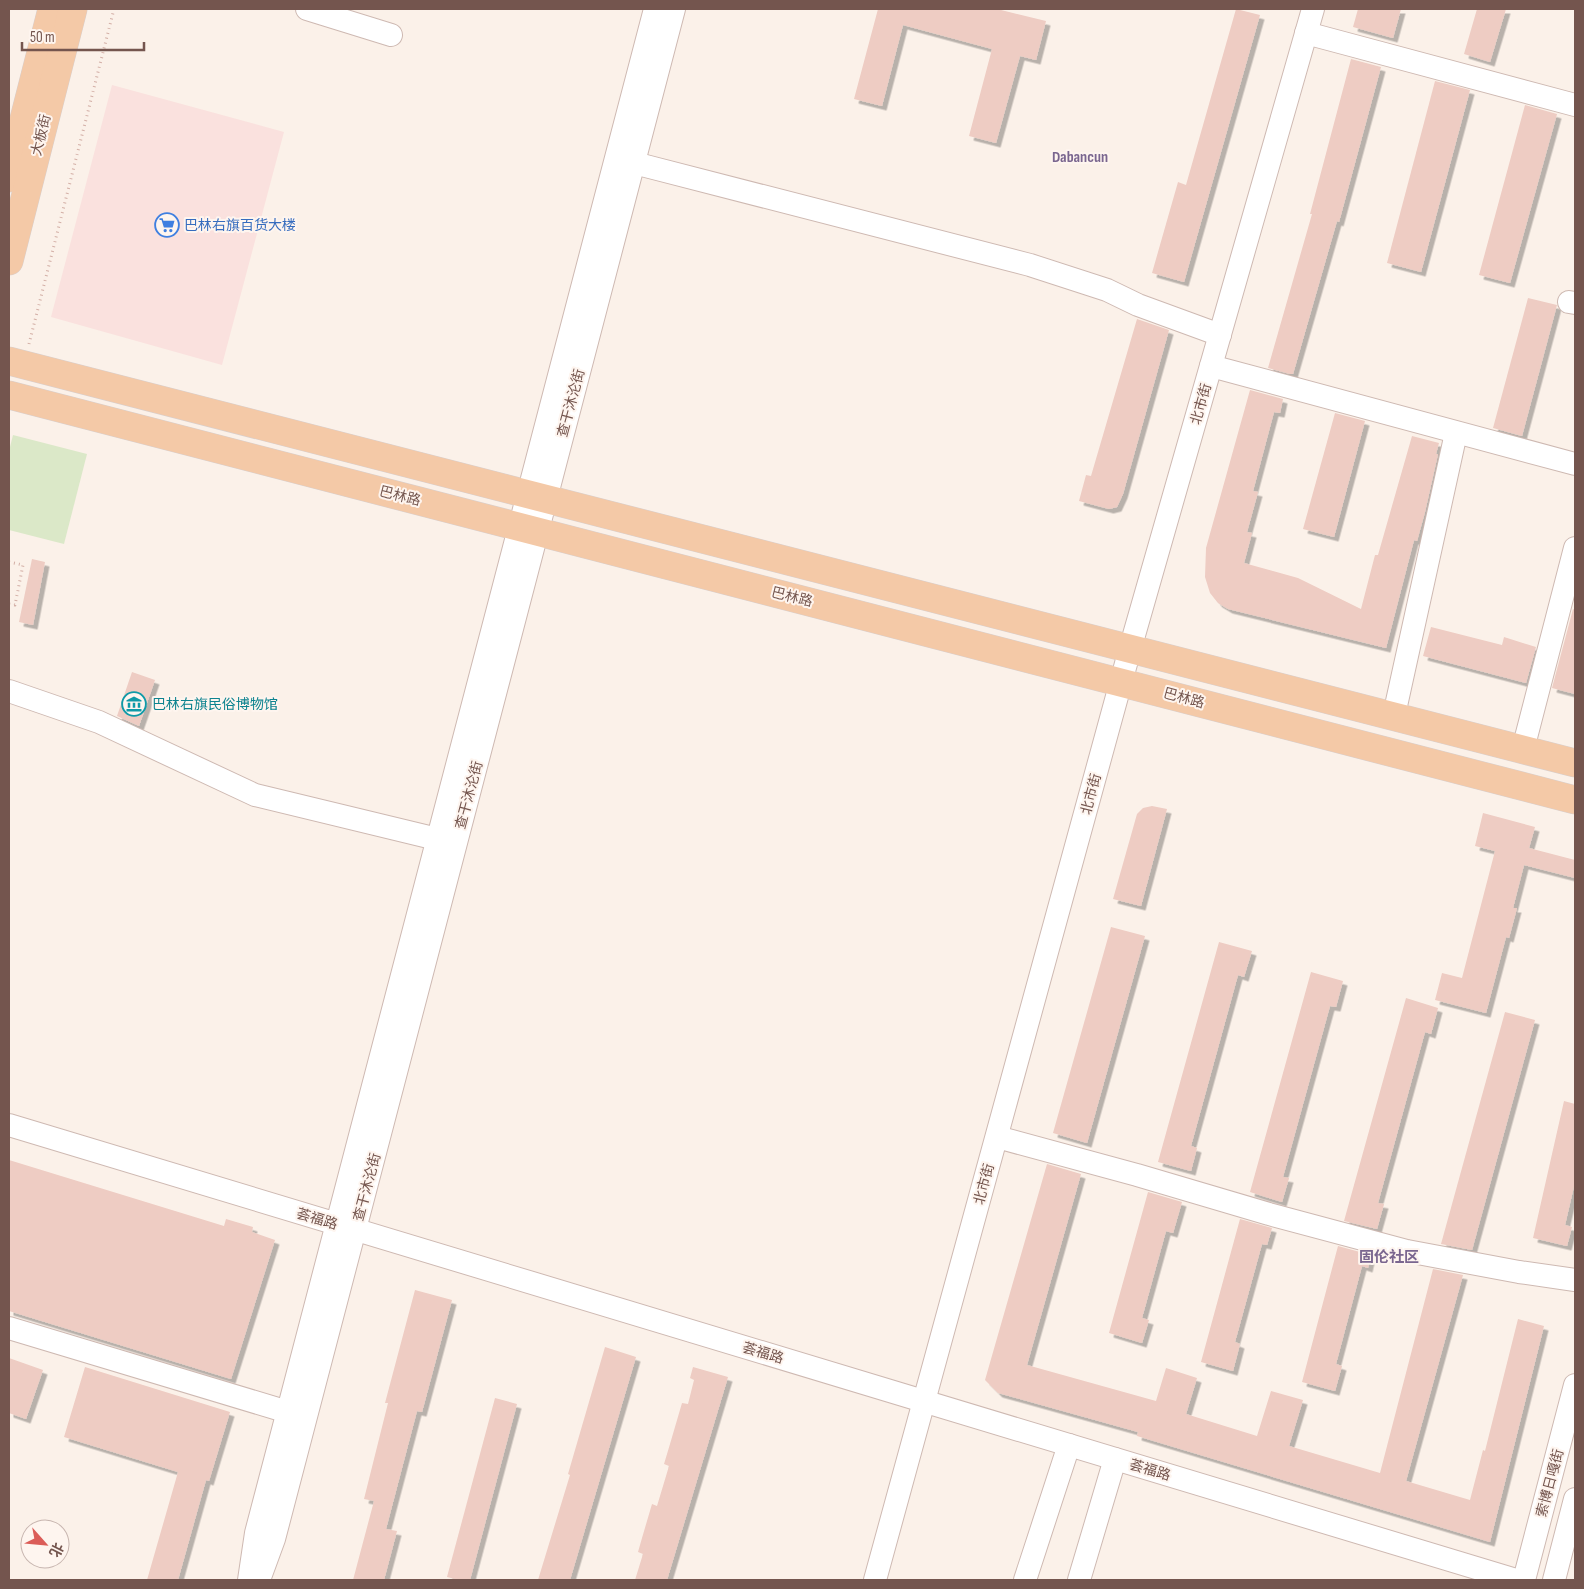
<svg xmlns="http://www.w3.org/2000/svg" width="1584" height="1589" font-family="'Sofia Sans Condensed','Noto Sans SC',sans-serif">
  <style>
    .commercial { fill: #fae1de }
    .green { fill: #dbe8c8 }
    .building { fill: #eeccc3; filter: url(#shadow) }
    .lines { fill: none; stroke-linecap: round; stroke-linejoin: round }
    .minor-casing { stroke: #ceb9b2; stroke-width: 24 }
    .major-casing { stroke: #d8cfcd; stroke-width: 29 }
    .path { stroke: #d3afa6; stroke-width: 3; stroke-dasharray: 1 4; stroke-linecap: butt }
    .minor { stroke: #fff; stroke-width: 22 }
    .major { stroke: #f4c9a7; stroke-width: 28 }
    .labels { text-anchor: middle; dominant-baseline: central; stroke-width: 4; stroke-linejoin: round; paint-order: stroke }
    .street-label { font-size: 14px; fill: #74554e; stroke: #fef5ef }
    .shop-label { font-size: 14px; fill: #366cbe; stroke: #fef5ef; text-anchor: start }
    .culture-label { font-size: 14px; fill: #0d838f; stroke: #fef5ef; text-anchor: start }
    .neighbourhood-label { font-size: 15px; font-weight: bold; fill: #7a668f; stroke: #fef5ef }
    .quarter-label { font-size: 16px; font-weight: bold; fill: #7a668f; stroke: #fef5ef }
  </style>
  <defs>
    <filter id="shadow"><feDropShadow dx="4.5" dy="4.5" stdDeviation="0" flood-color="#0004"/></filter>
  </defs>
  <rect width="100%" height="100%" fill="#fbf1e9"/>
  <!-- commercial -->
  <polygon class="commercial" points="112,85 284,132 222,365 51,317"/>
  <!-- green -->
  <polygon class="green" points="13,435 87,454 64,544 9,530 9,451"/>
  <!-- building -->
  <g class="building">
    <polygon points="878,9 997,9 1046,21 1036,60 1020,56 996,143 969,136 992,49 903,25 882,106 854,99"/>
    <polygon points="1236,9 1260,15 1184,282 1152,273 1178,182 1186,185"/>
    <polygon points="1358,9 1401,9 1393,38 1353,27"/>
    <polygon points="1477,9 1506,9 1490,62 1464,54"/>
    <polygon points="1351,59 1381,67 1339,222 1337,221 1293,374 1290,374 1268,368 1312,214 1310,214"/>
    <polygon points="1435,81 1470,90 1421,272 1387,263"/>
    <polygon points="1525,105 1557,114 1510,283 1479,275"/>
    <polygon points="1528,298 1557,305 1522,436 1493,428"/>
    <polygon points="1137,319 1169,330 1123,494 1117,507 1109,509 1079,501 1086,475 1091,476"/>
    <polygon points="1250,390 1283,399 1280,413 1274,412 1253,491 1258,492 1247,532 1252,533 1244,563 1298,578 1361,609 1375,555 1378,555 1412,436 1439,443 1436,454 1438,454 1425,512 1417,541 1414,540 1386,648 1228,609 1218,603 1210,593 1205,577 1206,548"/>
    <polygon points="1335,413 1365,421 1334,537 1303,529"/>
    <polygon points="32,559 45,562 33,625 19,622"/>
    <polygon points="1573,609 1575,610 1575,694 1552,688"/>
    <polygon points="1431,627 1502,645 1504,637 1536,647 1526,683 1423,656"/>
    <polygon points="132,672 155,680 139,726 117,716"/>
    <polygon points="1152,806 1167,809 1141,906 1113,899 1137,814 1143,808"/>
    <polygon points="1483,813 1535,827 1529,848 1575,860 1575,878 1524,865 1513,908 1517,908 1509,938 1506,937 1486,1013 1435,1000 1442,973 1462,978 1495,851 1475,846"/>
    <polygon points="1111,927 1145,936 1087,1143 1053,1133"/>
    <polygon points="1219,942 1252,951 1244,977 1238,975 1191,1146 1197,1148 1191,1171 1158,1162"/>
    <polygon points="1311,972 1343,981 1336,1007 1330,1006 1283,1177 1289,1178 1282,1202 1250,1192"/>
    <polygon points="1406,998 1438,1008 1431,1034 1425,1032 1378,1203 1384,1204 1377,1229 1344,1221"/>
    <polygon points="1505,1012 1535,1020 1472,1250 1441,1244"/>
    <polygon points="1564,1101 1575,1104 1575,1182 1565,1225 1572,1227 1567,1246 1533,1238"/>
    <polygon points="9,1160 224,1226 226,1219 253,1227 252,1232 275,1240 231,1379 9,1311"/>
    <polygon points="1047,1164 1081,1174 1027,1365 1156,1401 1166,1368 1197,1378 1186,1414 1257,1436 1271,1391 1303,1400 1289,1446 1380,1473 1433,1269 1463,1275 1406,1481 1470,1500 1483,1450 1485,1451 1518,1319 1544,1326 1490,1542 1137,1436 1138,1432 998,1393 985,1380"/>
    <polygon points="1148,1192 1182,1202 1173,1233 1166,1231 1142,1318 1149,1320 1142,1343 1109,1333"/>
    <polygon points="1240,1219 1272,1228 1267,1245 1262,1244 1235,1342 1240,1344 1233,1371 1201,1362"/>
    <polygon points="1338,1246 1371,1255 1368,1268 1362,1266 1336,1364 1342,1366 1335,1391 1302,1382"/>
    <polygon points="415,1290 452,1300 422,1412 417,1411 386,1529 397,1531 384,1580 353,1580 374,1501 364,1499 388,1403 385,1403"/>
    <polygon points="605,1347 636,1357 570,1580 538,1580 570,1475 568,1474"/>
    <polygon points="9,1358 43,1370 26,1419 9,1413"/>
    <polygon points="85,1367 230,1412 209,1481 206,1480 178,1580 147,1580 178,1472 64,1437"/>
    <polygon points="693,1367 728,1377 667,1580 635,1580 643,1554 638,1552 642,1538 652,1504 657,1506 669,1466 664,1464 670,1444 682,1403 688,1404 694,1380 690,1378"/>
    <polygon points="495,1398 517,1404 470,1580 459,1580 447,1577"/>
  </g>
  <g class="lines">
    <!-- minor casing -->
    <g class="minor-casing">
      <g id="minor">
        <polyline points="307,9 391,35"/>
        <polyline points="1306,33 1575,105"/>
        <polyline points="634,163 1030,265 1107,290 1138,305 1220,335"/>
        <polyline points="1569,302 1575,303"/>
        <polyline points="1211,366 1575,464"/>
        <polyline points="9,691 99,722 255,795 437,839"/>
        <polyline points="1394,715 1456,433"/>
        <polyline points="1523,749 1575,548"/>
        <polyline points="9,1125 1516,1580"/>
        <polyline points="997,1137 1137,1175 1269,1214 1407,1251 1519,1272 1575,1280"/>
        <polyline points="9,1328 288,1412"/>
        <polyline points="249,1580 256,1533 655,9"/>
        <polyline points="259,1580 274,1539 674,9"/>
        <polyline points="875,1580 1130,649 1313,9"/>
        <polyline points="1025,1580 1069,1445"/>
        <polyline points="1079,1580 1115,1459"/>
        <polyline points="1524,1580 1575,1385"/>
        <polyline points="1554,1580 1575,1499"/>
      </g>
    </g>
    <!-- major casing -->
    <g class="major-casing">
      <g id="major">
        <polyline points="9,178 52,9"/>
        <polyline points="9,261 73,9"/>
        <polyline points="9,361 1575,763"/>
        <polyline points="9,395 1575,800"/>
      </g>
    </g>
    <!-- path -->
    <g class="path">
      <polyline points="29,344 114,9"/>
      <polyline points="9,562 23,565 15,605 9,604"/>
    </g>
    <!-- minor -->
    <use href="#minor" class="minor"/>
    <!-- major -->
    <use href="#major" class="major"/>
  </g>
  <!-- icons -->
  <defs>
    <g id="supermarket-ring" transform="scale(1.25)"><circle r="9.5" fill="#fef5ef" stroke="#3f7fe0" stroke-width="1.5"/><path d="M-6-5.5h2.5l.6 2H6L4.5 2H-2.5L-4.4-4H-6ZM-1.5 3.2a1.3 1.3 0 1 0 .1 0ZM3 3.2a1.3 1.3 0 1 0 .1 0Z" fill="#3f7fe0"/></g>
    <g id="museum-ring" transform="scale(1.25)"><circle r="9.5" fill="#fef5ef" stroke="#0f9aa8" stroke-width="1.5"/><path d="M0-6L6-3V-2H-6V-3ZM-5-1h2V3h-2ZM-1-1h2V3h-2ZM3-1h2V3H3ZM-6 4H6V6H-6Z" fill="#0f9aa8"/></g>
  </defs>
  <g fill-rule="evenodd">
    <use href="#supermarket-ring" x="167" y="225"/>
    <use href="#museum-ring" x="134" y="704"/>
  </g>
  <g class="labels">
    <!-- street labels -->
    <g class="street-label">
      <text transform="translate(41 135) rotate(-76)">大板街</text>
      <text transform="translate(571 403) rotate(-75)">查干沐沦街</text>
      <text transform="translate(1201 404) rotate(-74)">北市街</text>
      <text transform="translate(400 496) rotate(14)">巴林路</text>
      <text transform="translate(792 597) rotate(14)">巴林路</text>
      <text transform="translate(1184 698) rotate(15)">巴林路</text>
      <text transform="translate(1091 794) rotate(-75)">北市街</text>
      <text transform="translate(469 795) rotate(-75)">查干沐沦街</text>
      <text transform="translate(984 1184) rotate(-75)">北市街</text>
      <text transform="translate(367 1187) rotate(-75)">查干沐沦街</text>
      <text transform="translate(317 1219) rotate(17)">荟福路</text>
      <text transform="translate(763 1353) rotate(17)">荟福路</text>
      <text transform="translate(1150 1470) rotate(17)">荟福路</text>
      <text transform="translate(1550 1483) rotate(-75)">索博日嘎街</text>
    </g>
    <!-- shop labels -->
    <g class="shop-label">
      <text x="184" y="225">巴林右旗百货大楼</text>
    </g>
    <!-- culture labels -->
    <g class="culture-label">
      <text x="152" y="704">巴林右旗民俗博物馆</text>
    </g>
    <!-- neighbourhood labels -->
    <g class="neighbourhood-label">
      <text x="1389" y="1257">固伦社区</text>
    </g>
    <!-- quarter labels -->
    <g class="quarter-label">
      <text x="1080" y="157">Dabancun</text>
    </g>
  </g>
  <!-- border -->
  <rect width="1584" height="1589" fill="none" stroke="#74554e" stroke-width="20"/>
  <!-- north arrow -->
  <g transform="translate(45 1544) rotate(117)"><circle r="24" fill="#fef5ef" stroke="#c7b5af"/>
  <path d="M0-4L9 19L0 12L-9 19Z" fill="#db5d58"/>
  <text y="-8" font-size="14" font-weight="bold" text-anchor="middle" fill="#74554e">北</text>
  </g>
  <!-- scale -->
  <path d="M22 42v8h122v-8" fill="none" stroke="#74554e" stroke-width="2.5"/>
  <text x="30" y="42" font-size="15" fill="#74554e" stroke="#fef5ef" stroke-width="4" paint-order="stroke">50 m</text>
</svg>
